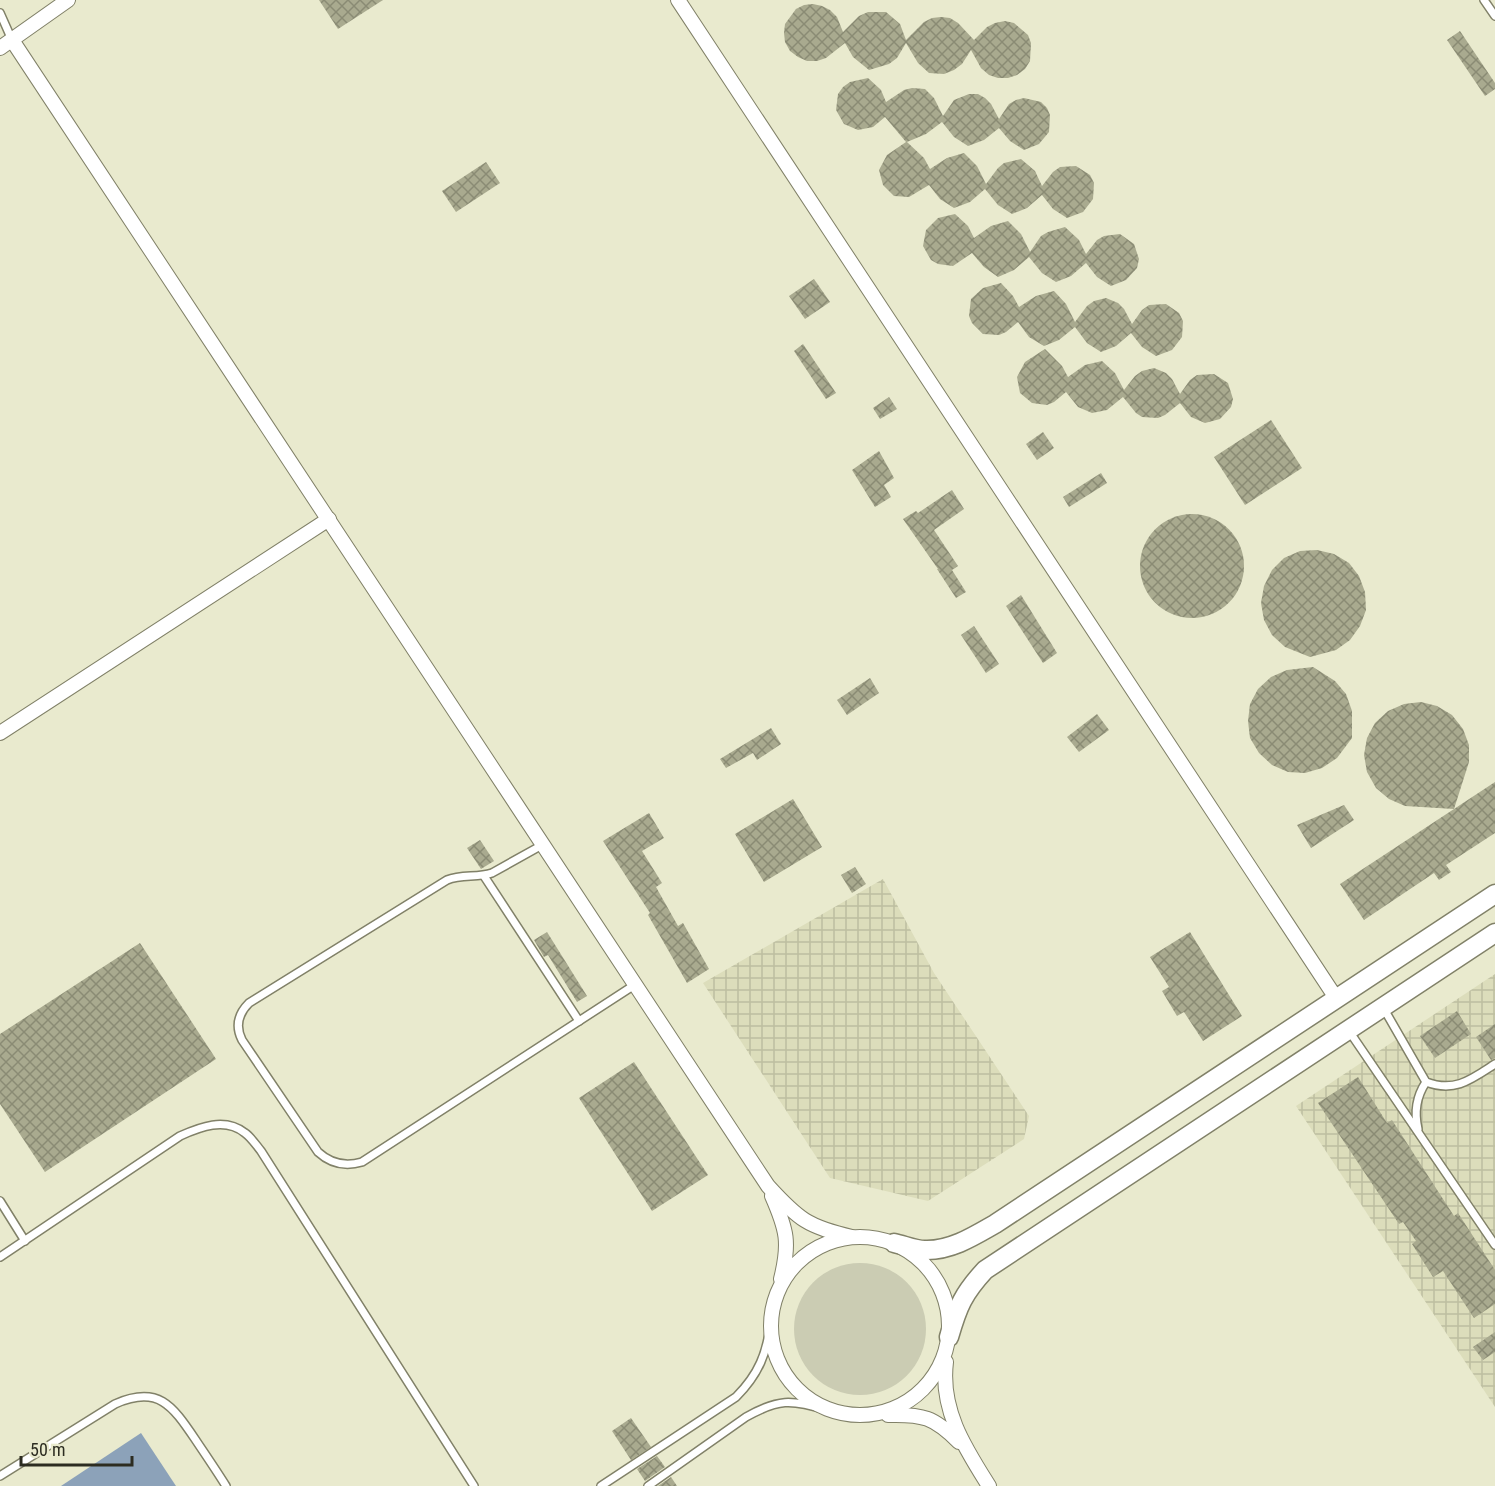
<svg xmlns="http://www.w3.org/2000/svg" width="1495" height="1486" font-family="'Roboto Condensed',sans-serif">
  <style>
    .industrial { fill: url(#industrial-grid) }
    .grass { fill: #cbccb3 }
    .water { fill: #8ca2b9 }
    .building { fill: url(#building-cross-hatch) }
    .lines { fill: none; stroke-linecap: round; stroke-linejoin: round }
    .service-casing { stroke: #818168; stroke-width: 10 }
    .minor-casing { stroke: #818168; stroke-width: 16 }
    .tertiary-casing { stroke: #818168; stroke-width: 21 }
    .service { stroke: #fff; stroke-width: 7 }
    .minor { stroke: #fff; stroke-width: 14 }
    .tertiary { stroke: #fff; stroke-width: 18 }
  </style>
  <defs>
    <pattern id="industrial-grid" width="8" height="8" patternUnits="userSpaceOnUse" patternTransform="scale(1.5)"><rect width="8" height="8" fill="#dcddbb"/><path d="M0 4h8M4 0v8" fill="none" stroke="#bdbea0"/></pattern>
    <pattern id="building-cross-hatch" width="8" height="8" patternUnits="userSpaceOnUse" patternTransform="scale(1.5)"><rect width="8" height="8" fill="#a9aa8f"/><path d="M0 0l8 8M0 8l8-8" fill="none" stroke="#8a8b74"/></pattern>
  </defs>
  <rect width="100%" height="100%" fill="#e9eace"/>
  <!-- industrial -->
  <g class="industrial">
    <polygon points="883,879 934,973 1029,1116 1024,1139 928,1201 830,1178 703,983"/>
    <polygon points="1495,974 1495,1407 1296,1106"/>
  </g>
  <!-- grass -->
  <circle class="grass" cx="860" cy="1329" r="66"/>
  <!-- water -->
  <polygon class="water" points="141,1433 176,1486 61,1486"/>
  <!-- building -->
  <g class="building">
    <polygon points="319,0 383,0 338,29"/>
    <polygon points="813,4 822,6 830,10 837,17 843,32 859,16 868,12 886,12 900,24 906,40 924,22 932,18 941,17 950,18 958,23 974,40 987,27 995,23 1005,21 1014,23 1028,35 1031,43 1030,61 1025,69 1017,75 1008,78 998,78 989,75 981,68 971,50 962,64 954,70 944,74 929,73 918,63 906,43 897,58 889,64 869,70 853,57 845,43 826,58 817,61 807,61 798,57 790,51 785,42 784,33 785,24 796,9 804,5"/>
    <polygon points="1460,31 1495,83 1495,89 1485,96 1447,40"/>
    <polygon points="868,78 881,90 886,102 904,90 912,88 925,89 934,98 943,116 954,100 969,94 978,94 985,98 991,104 999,119 1009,104 1016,100 1024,98 1041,102 1047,108 1050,115 1049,132 1039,144 1024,150 1010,141 999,128 984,140 968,146 954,137 942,122 926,134 907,142 924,158 930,169 947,158 964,153 977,166 986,184 998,168 1004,163 1021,159 1035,171 1042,186 1053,172 1060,167 1076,166 1090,175 1094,183 1093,199 1083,212 1067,218 1053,209 1042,195 1027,208 1012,214 998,205 985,189 970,202 954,208 940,199 929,185 909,197 894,196 883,185 879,170 887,155 906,142 885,117 873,127 858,130 844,124 836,110 838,94 843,87 850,82"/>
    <polygon points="486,162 500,183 456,212 442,191"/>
    <polygon points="955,214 968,226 974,238 991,226 1008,221 1021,234 1030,252 1041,236 1048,232 1065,227 1079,240 1086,254 1097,240 1104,236 1120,234 1134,244 1139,259 1137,268 1126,280 1111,286 1097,277 1086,263 1071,276 1056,282 1042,273 1029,257 1014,270 998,277 984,267 972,253 953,266 938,264 931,260 923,246 926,230 938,218"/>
    <polygon points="814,279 830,302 805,319 789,296"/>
    <polygon points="1001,283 1013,296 1019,307 1036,296 1054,291 1066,304 1075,322 1087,306 1094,301 1106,298 1118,303 1124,309 1132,324 1142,310 1149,305 1166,304 1179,313 1183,321 1182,337 1172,350 1156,356 1142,347 1131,333 1116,346 1101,352 1087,343 1075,327 1059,340 1044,346 1029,337 1018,322 1006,332 999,335 983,334 972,323 969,316 971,299 983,288"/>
    <polygon points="803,344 836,393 826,399 794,351"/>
    <polygon points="1045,349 1062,366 1068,377 1085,365 1102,361 1115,373 1124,390 1135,376 1142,371 1154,368 1166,373 1172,379 1180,394 1190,380 1197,375 1214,374 1228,383 1233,399 1231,407 1220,419 1205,423 1191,417 1180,403 1165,415 1158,418 1142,417 1136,413 1123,397 1107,410 1092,413 1078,407 1066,392 1054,402 1047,405 1032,403 1020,393 1017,377 1025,362"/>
    <polygon points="889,397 897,409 880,419 873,408"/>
    <polygon points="1271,420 1302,468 1245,505 1214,457"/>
    <polygon points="1043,432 1054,448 1037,460 1026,444"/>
    <polygon points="879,451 894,478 884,485 891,497 875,507 852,470"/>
    <polygon points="1101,473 1107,483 1069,507 1063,497"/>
    <polygon points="952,490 964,509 934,530 958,566 952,570 966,592 956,598 937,569 938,569 903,519 916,511 918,513"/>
    <circle cx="1192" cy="566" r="52"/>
    <polygon points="1317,550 1334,554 1349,563 1359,576 1365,592 1366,610 1360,626 1350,640 1336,650 1310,657 1285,647 1272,635 1264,620 1261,603 1264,586 1272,570 1284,558 1300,551"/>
    <polygon points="1021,595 1057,653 1043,663 1006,606"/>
    <polygon points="974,626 999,664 986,673 961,635"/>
    <polygon points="1313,667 1335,681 1346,694 1352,711 1352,738 1337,758 1322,768 1305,773 1288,772 1272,765 1259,753 1250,738 1248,721 1250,704 1258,689 1271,677 1287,670"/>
    <polygon points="870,678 879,693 847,715 837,700"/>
    <polygon points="1421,702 1437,706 1452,715 1463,729 1469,745 1469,762 1454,809 1495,782 1495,833 1446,865 1451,872 1439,880 1434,873 1364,920 1340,884 1454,809 1405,806 1389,799 1376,788 1367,772 1364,755 1367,738 1375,723 1388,711 1404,704"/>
    <polygon points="1097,714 1109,730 1079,752 1067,737"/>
    <polygon points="771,728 781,744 757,760 753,753 726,768 720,759"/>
    <polygon points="793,799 822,847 764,882 735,834"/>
    <polygon points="1344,805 1354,820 1311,848 1297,825"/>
    <polygon points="649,813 664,838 642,851 662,883 656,887 678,926 683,923 709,969 687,983 648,915 650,913 603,841"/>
    <polygon points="480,840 494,861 481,869 467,848"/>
    <polygon points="855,867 866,884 852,893 841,875"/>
    <polygon points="547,932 587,996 577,1002 548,955 544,957 534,940"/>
    <polygon points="1190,932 1242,1016 1203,1041 1184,1012 1177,1016 1162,991 1169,987 1150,957"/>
    <polygon points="140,943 216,1059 45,1172 0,1104 0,1034"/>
    <polygon points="1457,1011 1471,1034 1435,1058 1420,1036"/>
    <polygon points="1495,1024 1495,1058 1491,1060 1476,1037"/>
    <polygon points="634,1062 708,1175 652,1211 579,1098"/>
    <polygon points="1358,1077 1387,1123 1392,1120 1454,1216 1458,1213 1495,1270 1495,1304 1474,1318 1443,1271 1433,1277 1412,1244 1416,1241 1403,1222 1399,1224 1318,1103"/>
    <polygon points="1495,1332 1495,1352 1483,1360 1473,1347"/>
    <polygon points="631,1418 651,1447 631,1460 612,1431"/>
    <polygon points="657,1456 665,1467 645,1481 637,1469"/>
    <polygon points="671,1477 677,1486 658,1486"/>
  </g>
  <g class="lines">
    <!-- service casing -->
    <g class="service-casing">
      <g id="service">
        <polyline points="1484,0 1495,16"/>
        <polyline points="0,13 12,40"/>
        <path d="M544,844l-52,29c-15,5 -30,1 -45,7l-198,123c-11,11 -14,23 -7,37l76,112c13,12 27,15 44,10l274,-178"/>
        <polyline points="484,876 579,1021"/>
        <path d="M1384,1009l42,73c29,11 46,-3 69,-18"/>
        <polyline points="1349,1031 1495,1245"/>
        <path d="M1418,1129c-4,-17 -2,-32 8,-47"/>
        <polyline points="0,1201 25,1241"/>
        <path d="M0,1257l180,-121c20,-9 45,-19 65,-3 6,4 11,12 16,18l213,335"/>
        <path d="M0,1476l115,-72c43,-19 57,1 80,35 10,15 21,31 31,47"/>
        <path d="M601,1486l135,-89c23,-23 31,-44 35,-76"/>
        <path d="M648,1486l98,-69c32,-18 45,-18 80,-7"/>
      </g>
    </g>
    <!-- minor casing -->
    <g class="minor-casing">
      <g id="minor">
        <polyline points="678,0 1336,998"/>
        <path d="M12,40l756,1146c30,33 40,41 84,51"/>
        <polyline points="0,48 68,0"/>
        <polyline points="0,733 329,519"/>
        <path d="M772,1196c15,34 18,47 9,83"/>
        <circle cx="860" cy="1326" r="89"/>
        <path d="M946,1362c-6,48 19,86 43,124"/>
        <path d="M888,1415c35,-1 46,2 71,27"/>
      </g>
    </g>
    <!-- tertiary casing -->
    <g class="tertiary-casing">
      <g id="tertiary">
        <path d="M894,1243c10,2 23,8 33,7 25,0 47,-14 68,-26l500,-330"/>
        <path d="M949,1337c9,-31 14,-43 36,-67l510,-337"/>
      </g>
    </g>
    <!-- service -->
    <use href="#service" class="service"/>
    <!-- minor -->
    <use href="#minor" class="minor"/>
    <!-- tertiary -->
    <use href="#tertiary" class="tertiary"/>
  </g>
  <!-- scale -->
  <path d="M21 1456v9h111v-9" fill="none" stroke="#2c2c21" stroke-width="3"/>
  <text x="30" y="1456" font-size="18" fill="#2c2c21" stroke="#e9eace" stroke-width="4.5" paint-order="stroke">50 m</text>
</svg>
